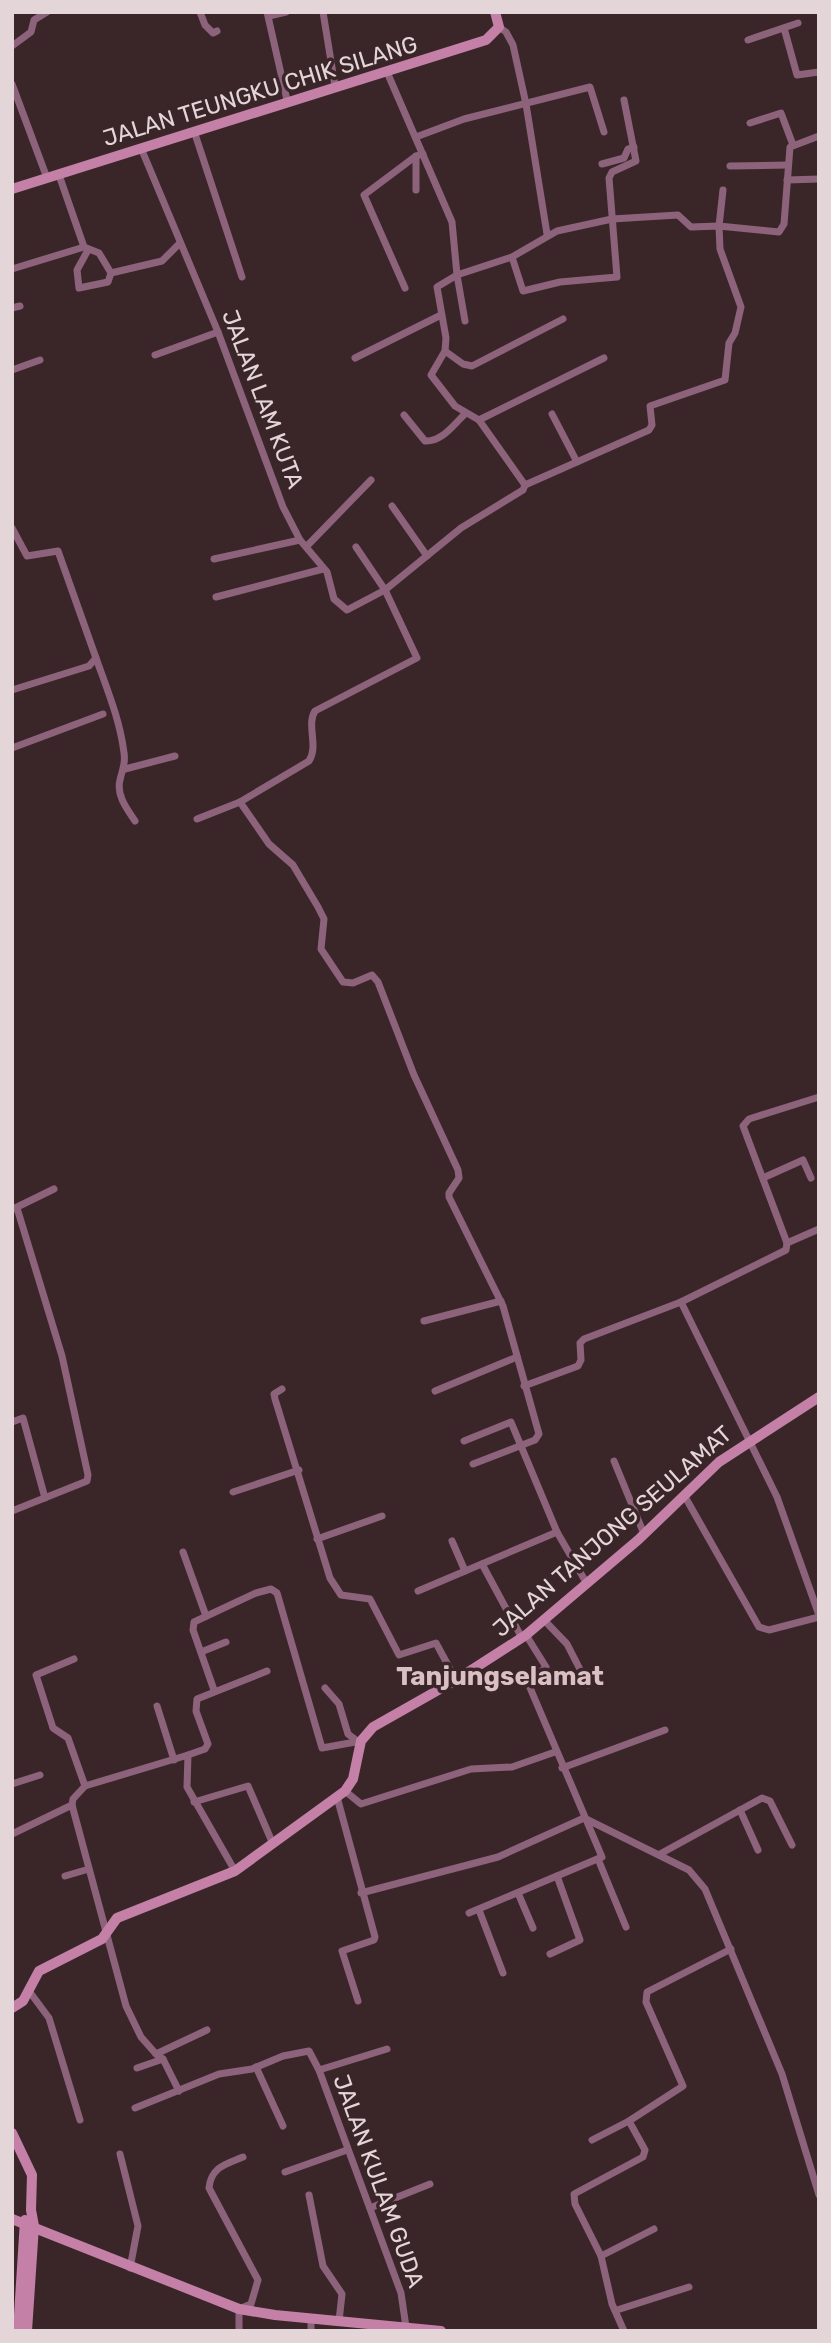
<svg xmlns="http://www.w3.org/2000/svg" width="831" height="2343" font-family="Rubik,sans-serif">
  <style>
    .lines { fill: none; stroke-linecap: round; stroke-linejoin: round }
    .street { stroke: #8d637b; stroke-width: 7 }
    .secondary { stroke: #c480a7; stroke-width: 10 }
    .labels { text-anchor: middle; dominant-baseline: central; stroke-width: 7; stroke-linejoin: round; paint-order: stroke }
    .street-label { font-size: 23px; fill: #e4d6d8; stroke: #3a2629 }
    .quarter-label { font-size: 26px; font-weight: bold; fill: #dabfc3; stroke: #3a2629 }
  </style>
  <rect width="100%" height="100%" fill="#3a2629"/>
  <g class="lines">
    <!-- street -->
    <g class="street">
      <polyline points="200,12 205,25 213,33 217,31"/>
      <polyline points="267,12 287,100"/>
      <polyline points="323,12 335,86"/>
      <polyline points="269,16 286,12"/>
      <polyline points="499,27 506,32 513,45 526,104 547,234"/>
      <polyline points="784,28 797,75 819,72"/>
      <polyline points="748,40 798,23"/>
      <polyline points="12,46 31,32 34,20 47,12"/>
      <polyline points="12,84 47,178"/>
      <polyline points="750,123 781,113 793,145"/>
      <polyline points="194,131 242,277"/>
      <polyline points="416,137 464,119 590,87 604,132"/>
      <polyline points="141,148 218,332 283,507 300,540 327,572 334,599 347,610 385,590 461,528 523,490 525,485 479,420 455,406 431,375 445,351 446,338 437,287 457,275 452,222 387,72"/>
      <polyline points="416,156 416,190"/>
      <polyline points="602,164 624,158 628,149 634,147"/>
      <polyline points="730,166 788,165"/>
      <polyline points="59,175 84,247 99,253 111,273 108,282 79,288 77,270 88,250"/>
      <polyline points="787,180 819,179"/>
      <polyline points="723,190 719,226 779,232 784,224 790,147 819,136"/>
      <polyline points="512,257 523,291 560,282 617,277 609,178 612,172 636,161 624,100"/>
      <polyline points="12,269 84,247"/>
      <polyline points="111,273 162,261 179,244"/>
      <polyline points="405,288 364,195 416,156 423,154"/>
      <polyline points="12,308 20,306"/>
      <polyline points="465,321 457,275 512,257 557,231 612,219 678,215 691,227 719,226 720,249 741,307 735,333 729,343 725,380 650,406 652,425 649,430 525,485"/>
      <polyline points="445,351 463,364 472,366 563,319"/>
      <polyline points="155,355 218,332"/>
      <polyline points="355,358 441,315"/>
      <polyline points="12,370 40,360"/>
      <polyline points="552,414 577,462"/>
      <path d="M404,415l21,26c17,1 28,-16 40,-27"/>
      <polyline points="479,420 604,358"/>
      <polyline points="392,506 427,556"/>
      <polyline points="12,528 27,556 58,551 96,658 89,666 12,690"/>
      <polyline points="307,546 371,480"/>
      <polyline points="214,559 300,540"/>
      <polyline points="216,597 323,569"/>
      <path d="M96,658c11,31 24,62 28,95 2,11 -2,17 -4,27 -4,15 7,29 15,41"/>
      <polyline points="12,748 103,714"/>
      <polyline points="125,769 175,756"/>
      <polyline points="240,802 269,844 293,865 318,907 324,919 321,949 343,982 353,983 372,975 378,982 414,1075 458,1170 459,1178 449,1193 449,1197 503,1306 539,1434 535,1440 473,1464"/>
      <path d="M197,819l43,-17 69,-41c10,-15 -3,-36 6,-50l102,-53 -32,-68 -29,-43"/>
      <polyline points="763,1178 803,1160 811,1178"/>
      <polyline points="13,1209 54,1189"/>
      <polyline points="787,1243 819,1229"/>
      <polyline points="681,1302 777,1497 819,1615"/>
      <polyline points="424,1321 501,1301"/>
      <polyline points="524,1386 578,1366 581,1360 580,1343 584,1339 681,1302 786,1250 787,1243 743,1126 749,1119 819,1097"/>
      <polyline points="282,1389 274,1394 275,1399 330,1578 341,1595 370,1599 399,1655 436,1643 456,1680"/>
      <polyline points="435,1391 517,1357"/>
      <polyline points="12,1422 23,1418 45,1498"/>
      <polyline points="464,1441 511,1422 557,1532 587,1584"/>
      <polyline points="614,1461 644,1534"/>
      <polyline points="233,1492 299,1470"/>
      <polyline points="684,1495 759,1627 769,1630 819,1617"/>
      <polyline points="12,1511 87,1481 88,1475 62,1356 17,1208"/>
      <polyline points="317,1539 382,1516"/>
      <polyline points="452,1541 465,1571"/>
      <polyline points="183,1552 206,1616"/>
      <polyline points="482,1564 522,1638"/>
      <polyline points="418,1591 557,1532"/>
      <polyline points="544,1620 567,1644 588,1685"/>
      <polyline points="201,1652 226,1642"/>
      <polyline points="74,1659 36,1675 53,1728 68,1738 85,1786 188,1755 187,1787 235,1871"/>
      <polyline points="325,1688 339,1704 348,1734 356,1740"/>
      <polyline points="214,1690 193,1630 194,1622 256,1593 271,1589 277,1593 322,1748 361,1741"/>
      <polyline points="157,1706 174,1760"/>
      <polyline points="188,1755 205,1749 208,1744 196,1711 197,1699 267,1671"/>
      <polyline points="562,1768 665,1730"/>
      <polyline points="12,1784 40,1775"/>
      <polyline points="85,1786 73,1799 72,1805 126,2006 141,2037 156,2054"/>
      <polyline points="345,1791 361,1804 471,1769 512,1767 555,1752"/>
      <polyline points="337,1797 375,1937 374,1940 342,1951 358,2001"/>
      <polyline points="194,1802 248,1786 273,1844"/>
      <polyline points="740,1810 758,1850"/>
      <polyline points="12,1834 72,1805"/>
      <polyline points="660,1854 762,1798 770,1801 792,1845"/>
      <polyline points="598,1859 626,1927"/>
      <polyline points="65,1876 89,1869"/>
      <polyline points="361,1893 498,1857 584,1818 689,1870 705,1889 782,2074 819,2195"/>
      <polyline points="518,1893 533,1928"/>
      <polyline points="479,1910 503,1973"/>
      <polyline points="469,1913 602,1857 528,1683 546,1667 526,1635"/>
      <polyline points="550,1954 580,1940 557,1876"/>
      <polyline points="29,1991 49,2018 80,2120"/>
      <polyline points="256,2067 283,2126"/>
      <polyline points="137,2068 163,2059"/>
      <polyline points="319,2070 387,2049"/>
      <polyline points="179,2091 163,2059 156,2054 207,2030"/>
      <polyline points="135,2108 219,2074 252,2069 283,2056 309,2051 319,2070 401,2293 406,2327"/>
      <polyline points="592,2140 629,2121"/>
      <polyline points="120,2154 138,2226 130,2268"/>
      <polyline points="285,2172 347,2150"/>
      <polyline points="309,2195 323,2266 342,2294 339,2321"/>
      <polyline points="370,2208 430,2184"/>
      <polyline points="601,2256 654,2229"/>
      <polyline points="617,2310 689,2287"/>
      <path d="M239,2331v-22l12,-5 7,-24 -49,-92c2,-21 17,-24 34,-31"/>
      <polyline points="311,2331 311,2319"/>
      <polyline points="624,2331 612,2304 601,2256 575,2204 574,2194 643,2157 645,2150 629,2121 683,2086 646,2002 647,1992 731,1949"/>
    </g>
    <!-- secondary -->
    <g class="secondary">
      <polyline points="12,189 486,40 499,27 495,12"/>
      <polyline points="12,2008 23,2001 39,1971 102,1939 117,1918 235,1871 345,1791 353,1779 361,1741 373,1727 456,1680 526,1635 638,1540 719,1462 819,1397"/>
      <polyline points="12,2133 32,2175 31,2210 34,2226 27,2331"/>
      <polyline points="12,2219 239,2309 275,2315 441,2331"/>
      <polyline points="18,2331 25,2220"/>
    </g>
  </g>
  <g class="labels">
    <!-- street labels -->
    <g class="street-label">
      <text transform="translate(260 91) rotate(-17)">JALAN TEUNGKU CHIK SILANG</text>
      <text transform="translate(263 399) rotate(69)">JALAN LAM KUTA</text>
      <text transform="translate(612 1531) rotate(-41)">JALAN TANJONG SEULAMAT</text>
      <text transform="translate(379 2181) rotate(70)">JALAN KULAM GUDA</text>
    </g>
    <!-- quarter labels -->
    <g class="quarter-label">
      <text x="500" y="1676">Tanjungselamat</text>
    </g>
  </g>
  <!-- border -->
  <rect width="831" height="2343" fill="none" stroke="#e4d6d8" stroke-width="28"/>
</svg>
